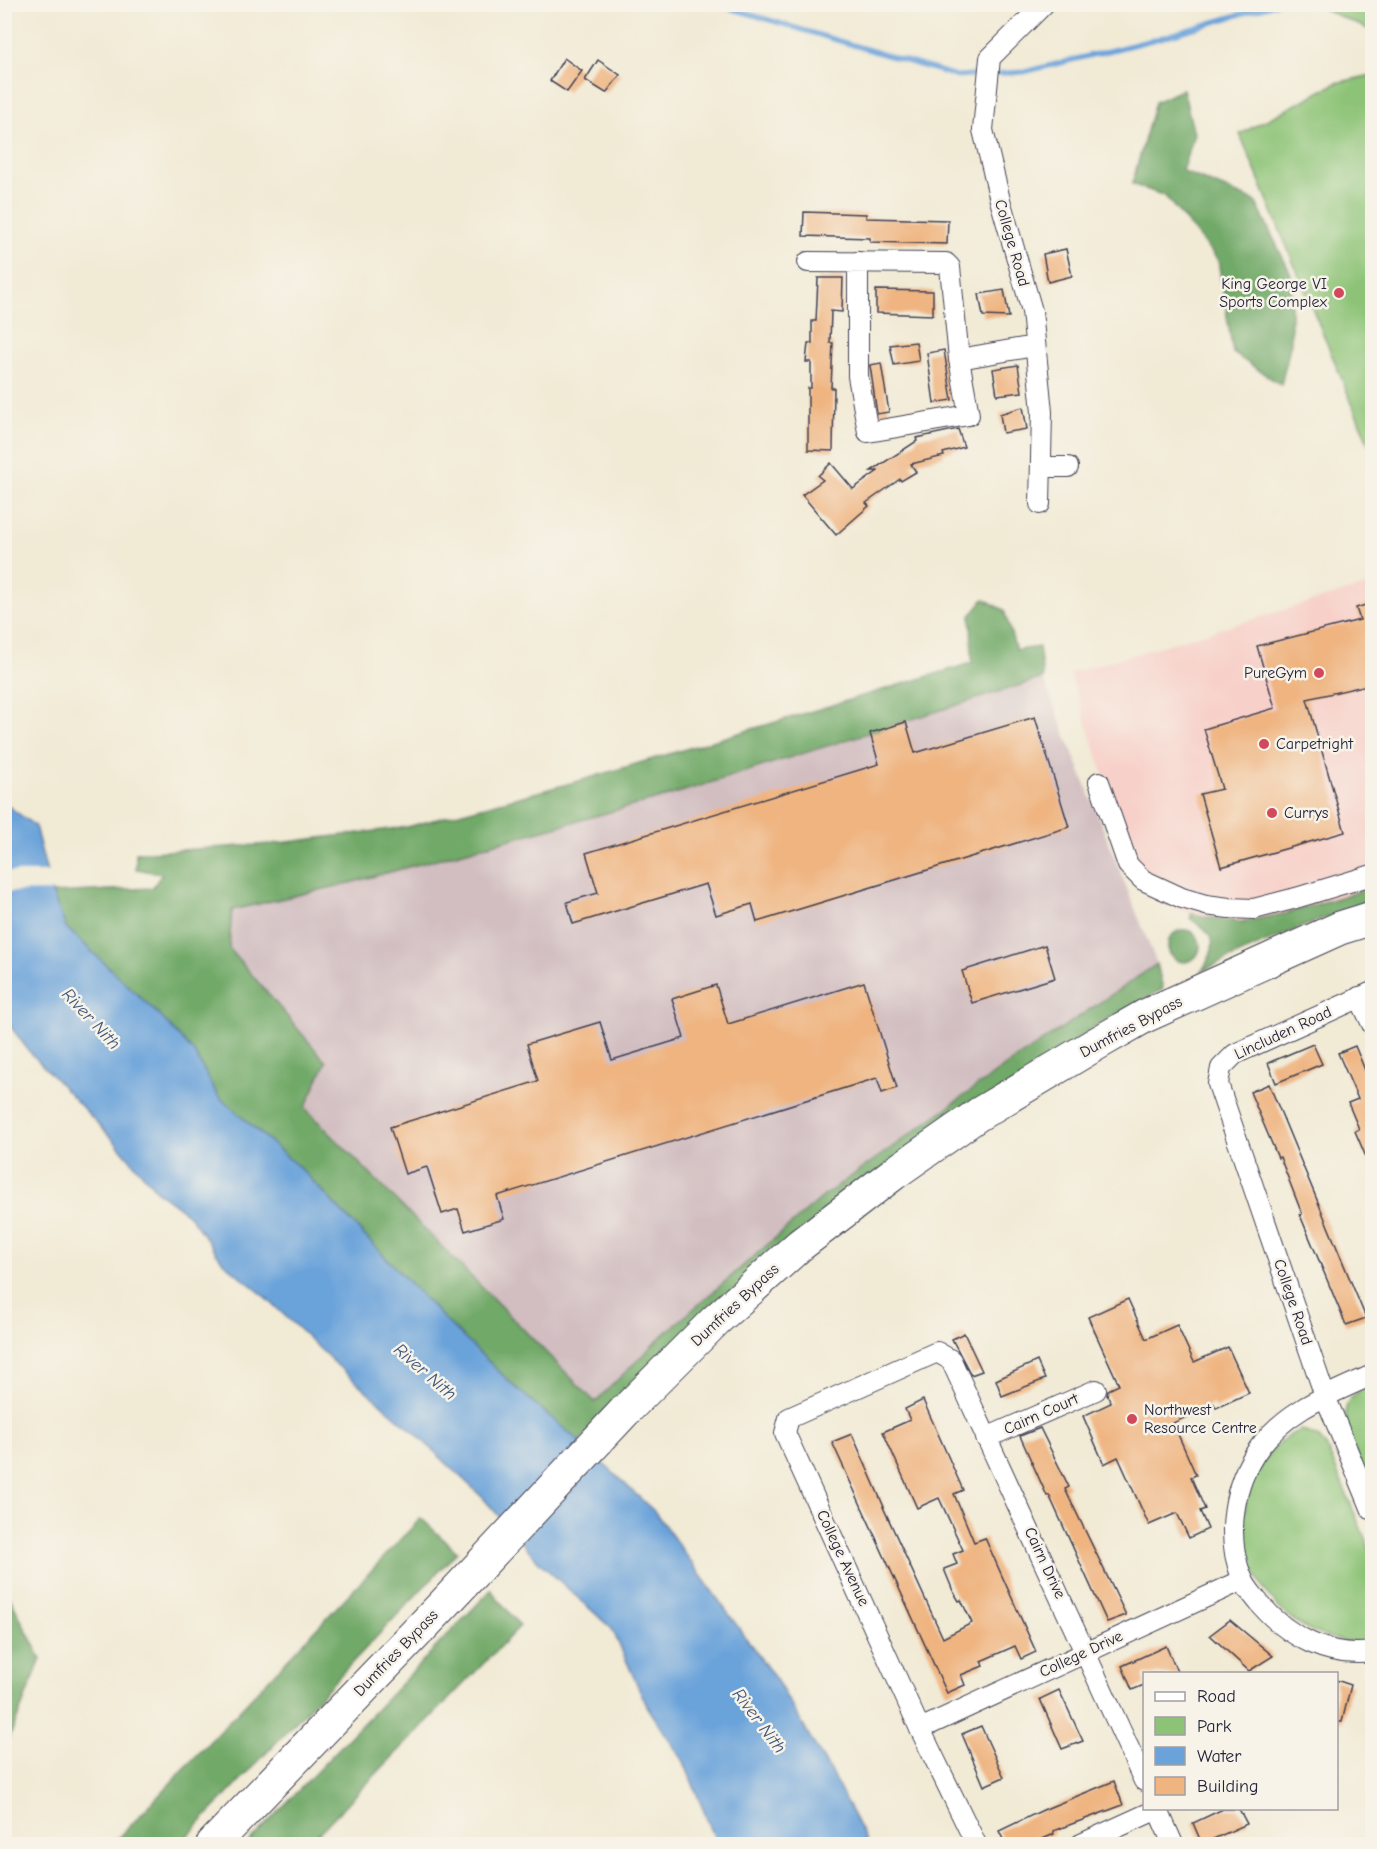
<svg xmlns="http://www.w3.org/2000/svg" width="1377" height="1849" font-family="'Comic Neue',sans-serif">
  <style>
    .built { fill: #f7d0c9 }
    .industrial { fill: #d2bec1 }
    .green { fill: #8cc376; stroke: #577258; stroke-width: 1.5 }
    .forest { fill: #71a967; stroke: #4a6651; stroke-width: 1.5 }
    .water { fill: #6aa3da; stroke: #46628a; stroke-width: 1.5 }
    .pier { fill: #f1ead5 }
    .lines { fill: none; stroke-linecap: round; stroke-linejoin: round }
    .stream { stroke: #6aa3da; stroke-width: 5 }
    .building { fill: #efb480 }
    .minor-casing { stroke: #414052; stroke-width: 22 }
    .trunk-casing { stroke: #414052; stroke-width: 35 }
    .minor { stroke: #fff; stroke-width: 20 }
    .trunk { stroke: #fff; stroke-width: 33 }
    .poi-dot { fill: #d1495b; stroke: #f7f3e8; stroke-width: 2 }
    .labels { text-anchor: middle; dominant-baseline: central; stroke-width: 5; stroke-linejoin: round; paint-order: stroke }
    .street-label { font-size: 16px; fill: #22223b; stroke: #f7f3e8 }
    .poi-label { font-size: 16px; fill: #22223b; stroke: #f7f3e8; text-anchor: start }
    .water-label { font-size: 18px; font-style: italic; fill: #3f567b; stroke: #f7f3e8 }
  </style>
  <rect width="100%" height="100%" fill="#f7f3e8"/>
  <filter id="ink" filterUnits="userSpaceOnUse"><feTurbulence type="fractalNoise" baseFrequency=".0167" numOctaves="2"/><feDisplacementMap in="SourceGraphic" scale="12" xChannelSelector="R" yChannelSelector="G"/><feConvolveMatrix kernelMatrix="1 2 1 2 8 2 1 2 1" color-interpolation-filters="sRGB"/></filter>
  <filter id="wash" filterUnits="userSpaceOnUse"><feTurbulence type="fractalNoise" baseFrequency=".008" numOctaves="4" result="noise"/><feDisplacementMap in="SourceGraphic" scale="24" xChannelSelector="R" yChannelSelector="G"/><feGaussianBlur stdDeviation="1.35" result="paint"/><feColorMatrix in="noise" values="0 0 0 0 0 0 0 0 0 0 0 0 0 0 0 0 0 1.4 0 .05"/><feComposite in="paint" operator="in"/></filter>
  <g filter="url(#wash)">
    <rect width="100%" height="100%" fill="#f1ead5"/>
    <!-- built -->
    <polygon class="built" points="1372,584 1372,887 1288,913 1240,922 1191,914 1147,897 1121,828 1070,673"/>
    <!-- industrial -->
    <polygon class="industrial" points="1043,678 1157,964 1007,1065 825,1195 661,1337 595,1402 305,1108 228,948 232,909 346,884 665,797"/>
    <!-- green -->
    <g class="green">
      <polygon points="1315,5 1372,5 1372,31"/>
      <polygon points="1372,75 1372,452 1240,134 1336,83"/>
      <path d="M1372,1385v105c-8,-20 -33,-65 -25,-85 4,-11 16,-16 25,-20z"/>
      <path d="M1301,1430l17,7 9,11 45,107v88c-10,1 -21,-1 -32,-3 -77,-13 -123,-107 -79,-174 10,-17 21,-29 40,-36z"/>
    </g>
    <!-- forest -->
    <g class="forest">
      <polygon points="1183,89 1194,134 1182,171 1255,201 1291,274 1291,342 1281,385 1233,353 1218,260 1165,196 1132,184 1155,102"/>
      <polygon points="984,599 1004,610 1016,650 1039,647 1043,678 665,797 346,884 232,910 229,948 326,1062 305,1108 595,1402 661,1337 825,1195 1007,1065 1157,964 1163,989 1094,1027 579,1441 515,1387 443,1318 302,1170 218,1096 193,1051 158,1014 66,927 52,893 152,888 162,874 136,869 136,853 272,844 407,827 586,779 972,663 971,615"/>
      <path d="M1372,887v13c-58,21 -114,45 -170,71 16,-26 15,-34 -11,-52v-5l49,8 48,-9z"/>
      <circle cx="1184" cy="946" r="16"/>
      <polygon points="421,1518 457,1552 180,1844 113,1844"/>
      <polygon points="5,1588 41,1659 5,1749"/>
      <polygon points="491,1590 520,1626 308,1844 247,1844"/>
    </g>
    <!-- water -->
    <polygon class="water" points="4,803 35,826 52,893 66,927 158,1014 193,1051 218,1096 302,1170 443,1318 515,1387 579,1441 655,1512 777,1681 833,1776 868,1844 717,1844 684,1762 647,1706 612,1629 540,1563 483,1498 416,1434 339,1367 263,1295 223,1262 189,1215 157,1191 117,1144 28,1050 5,1019"/>
    <!-- pier -->
    <polygon class="pier" points="5,872 49,872 54,891 5,892"/>
    <g class="lines">
      <!-- stream -->
      <polyline class="stream" points="716,4 956,76 1024,72 1160,38 1275,4"/>
    </g>
    <g id="blocks">
      <!-- building -->
      <g class="building">
        <polygon points="564,58 582,71 567,92 550,81"/>
        <polygon points="598,60 620,75 606,93 585,80"/>
        <polygon points="804,212 866,214 866,218 948,220 947,244 870,242 870,238 803,236"/>
        <polygon points="1066,249 1072,276 1048,282 1043,254"/>
        <polygon points="818,278 843,278 842,312 831,311 830,343 833,343 831,388 834,388 833,451 808,450 808,388 811,388 811,362 806,362 808,343 812,343 812,321 816,321"/>
        <polygon points="876,290 933,291 933,315 876,313"/>
        <polygon points="1004,290 1009,317 983,316 979,294"/>
        <polygon points="916,342 919,361 894,365 890,345"/>
        <polygon points="944,350 952,400 934,403 927,353"/>
        <polygon points="881,363 889,412 877,414 870,365"/>
        <polygon points="1018,365 1022,392 997,395 993,369"/>
        <polygon points="1023,407 1027,429 1003,433 1000,414"/>
        <polygon points="958,429 964,447 943,453 944,456 911,464 916,472 901,481 900,479 866,503 869,506 836,535 802,495 823,480 818,476 831,463 853,489 878,471 871,471 917,441 916,438"/>
        <polygon points="1372,603 1372,684 1307,699 1345,832 1221,867 1200,794 1222,789 1204,729 1275,708 1257,646 1360,620 1356,608"/>
        <polygon points="1035,717 1069,827 757,922 752,904 716,915 706,884 573,924 567,902 598,893 586,853 879,764 870,733 906,722 915,753"/>
        <polygon points="1045,945 1055,978 972,1003 962,971"/>
        <polygon points="864,982 897,1088 882,1093 877,1078 497,1196 504,1219 465,1231 458,1209 442,1214 427,1167 405,1174 390,1127 538,1081 527,1044 600,1022 612,1060 684,1038 672,999 716,985 728,1024"/>
        <polygon points="1313,1044 1322,1064 1276,1083 1268,1063"/>
        <polygon points="1355,1046 1372,1087 1372,1171 1355,1131 1359,1129 1348,1103 1358,1099 1338,1053"/>
        <polygon points="1269,1084 1366,1318 1346,1325 1300,1215 1302,1214 1280,1157 1278,1158 1250,1092"/>
        <polygon points="1128,1299 1146,1339 1177,1325 1194,1362 1228,1347 1249,1393 1216,1408 1214,1404 1173,1423 1196,1475 1191,1477 1205,1509 1200,1511 1208,1529 1189,1538 1177,1513 1149,1525 1118,1457 1104,1464 1083,1416 1111,1403 1107,1395 1108,1390 1119,1385 1088,1317"/>
        <polygon points="964,1333 982,1371 971,1375 952,1339"/>
        <polygon points="1037,1361 1045,1379 1002,1396 996,1380"/>
        <polygon points="923,1400 963,1490 954,1494 974,1542 985,1538 1036,1652 1021,1659 1015,1646 981,1661 983,1666 961,1675 965,1685 947,1693 832,1442 852,1434 884,1507 883,1507 943,1638 972,1623 961,1600 959,1601 953,1591 944,1569 957,1564 953,1554 963,1550 939,1498 917,1508 883,1432 910,1420 905,1409"/>
        <polygon points="1040,1428 1069,1487 1065,1489 1126,1615 1107,1622 1049,1495 1047,1496 1020,1436"/>
        <polygon points="1230,1620 1273,1656 1249,1671 1210,1635"/>
        <polygon points="1166,1646 1178,1674 1144,1674 1144,1685 1132,1690 1122,1666"/>
        <polygon points="1336,1680 1351,1685 1342,1722 1336,1722"/>
        <polygon points="1059,1690 1083,1741 1062,1749 1040,1699"/>
        <polygon points="981,1726 1004,1777 984,1786 962,1734"/>
        <polygon points="1114,1781 1123,1805 1053,1831 1054,1834 1029,1845 1006,1845 999,1831 1043,1810"/>
        <polygon points="1223,1809 1239,1809 1247,1824 1202,1844 1193,1823"/>
      </g>
    </g>
  </g>
  <g filter="url(#ink)">
    <use href="#blocks" fill-opacity="0" stroke="#414052" stroke-width="1.5"/>
    <g class="lines">
      <!-- minor casing -->
      <g class="minor-casing">
        <g id="minor">
          <polyline points="808,262 946,263 950,267 959,359 969,415 868,432 858,376 858,262"/>
          <polyline points="959,359 1035,346"/>
          <polyline points="1041,467 1068,467"/>
          <polyline points="1040,504 1042,412 1032,311 1000,200 983,130 990,58 1044,4"/>
          <polyline points="1099,782 1128,865 1143,880 1182,898 1206,905 1229,908 1254,909 1296,898 1372,875"/>
          <polyline points="1372,992 1235,1054 1221,1068 1218,1084 1325,1396 1372,1510"/>
          <polyline points="1359,997 1372,1024"/>
          <path d="M1372,1375c-41,19 -85,34 -113,73 -26,36 -34,88 -17,130 4,10 12,18 18,26 28,33 69,54 112,48"/>
          <polyline points="986,1438 1096,1390"/>
          <polyline points="920,1729 1243,1580"/>
          <polyline points="1157,1808 1173,1844"/>
          <polyline points="976,1844 920,1729 785,1433 789,1418 937,1352 951,1360 1144,1781"/>
          <polyline points="1081,1844 1160,1808"/>
        </g>
      </g>
      <!-- trunk casing -->
      <g class="trunk-casing">
        <polyline id="trunk" points="213,1844 445,1603 625,1411 716,1320 800,1245 893,1174 979,1114 1096,1044 1145,1016 1340,928 1372,918"/>
      </g>
      <!-- minor -->
      <use href="#minor" class="minor"/>
      <!-- trunk -->
      <use href="#trunk" class="trunk"/>
    </g>
  </g>
  <!-- markers -->
  <g class="poi-dot">
    <circle cx="1339" cy="293" r="6"/>
    <circle cx="1319" cy="673" r="6"/>
    <circle cx="1264" cy="744" r="6"/>
    <circle cx="1272" cy="813" r="6"/>
    <circle cx="1132" cy="1419" r="6"/>
  </g>
  <g class="labels">
    <!-- street labels -->
    <g class="street-label">
      <text transform="translate(1012 243) rotate(74)">College Road</text>
      <text transform="translate(1131 1027) rotate(-28)">Dumfries Bypass</text>
      <text transform="translate(1283 1033) rotate(-25)">Lincluden Road</text>
      <text transform="translate(1293 1302) rotate(71)">College Road</text>
      <text transform="translate(735 1305) rotate(-43)">Dumfries Bypass</text>
      <text transform="translate(1041 1414) rotate(-24)">Cairn Court</text>
      <text transform="translate(843 1558) rotate(65)">College Avenue</text>
      <text transform="translate(1045 1563) rotate(65)">Cairn Drive</text>
      <text transform="translate(396 1653) rotate(-46)">Dumfries Bypass</text>
      <text transform="translate(1081 1654) rotate(-25)">College Drive</text>
    </g>
    <!-- poi labels -->
    <g class="poi-label">
      <text x="1327" y="284" text-anchor="end">King George VI<tspan x="1327" dy="18">Sports Complex</tspan></text>
      <text x="1307" y="673" text-anchor="end">PureGym</text>
      <text x="1276" y="744">Carpetright</text>
      <text x="1284" y="813">Currys</text>
      <text x="1144" y="1410">Northwest<tspan x="1144" dy="18">Resource Centre</tspan></text>
    </g>
    <!-- water labels -->
    <g class="water-label">
      <text transform="translate(91 1019) rotate(47)">River Nith</text>
      <text transform="translate(425 1372) rotate(41)">River Nith</text>
      <text transform="translate(759 1721) rotate(53)">River Nith</text>
    </g>
  </g>
  <!-- margin -->
  <rect width="1377" height="1849" fill="none" stroke="#f7f3e8" stroke-width="24"/>
  <!-- legend -->
  <rect x="1143" y="1672" width="195" height="138" fill="#f7f3e8" stroke="#a29fa3" stroke-width="1.5"/>
  <rect x="1155" y="1692" width="30" height="9" fill="#ffffff" stroke="#a29fa3" stroke-width="1.5"/>
  <text x="1197" y="1702" font-size="18" fill="#22223b">Road</text>
  <rect x="1155" y="1717" width="30" height="18" fill="#8cc376" stroke="#a29fa3" stroke-width="1.5"/>
  <text x="1197" y="1732" font-size="18" fill="#22223b">Park</text>
  <rect x="1155" y="1747" width="30" height="18" fill="#6aa3da" stroke="#a29fa3" stroke-width="1.5"/>
  <text x="1197" y="1762" font-size="18" fill="#22223b">Water</text>
  <rect x="1155" y="1777" width="30" height="18" fill="#efb480" stroke="#a29fa3" stroke-width="1.5"/>
  <text x="1197" y="1792" font-size="18" fill="#22223b">Building</text>
</svg>
